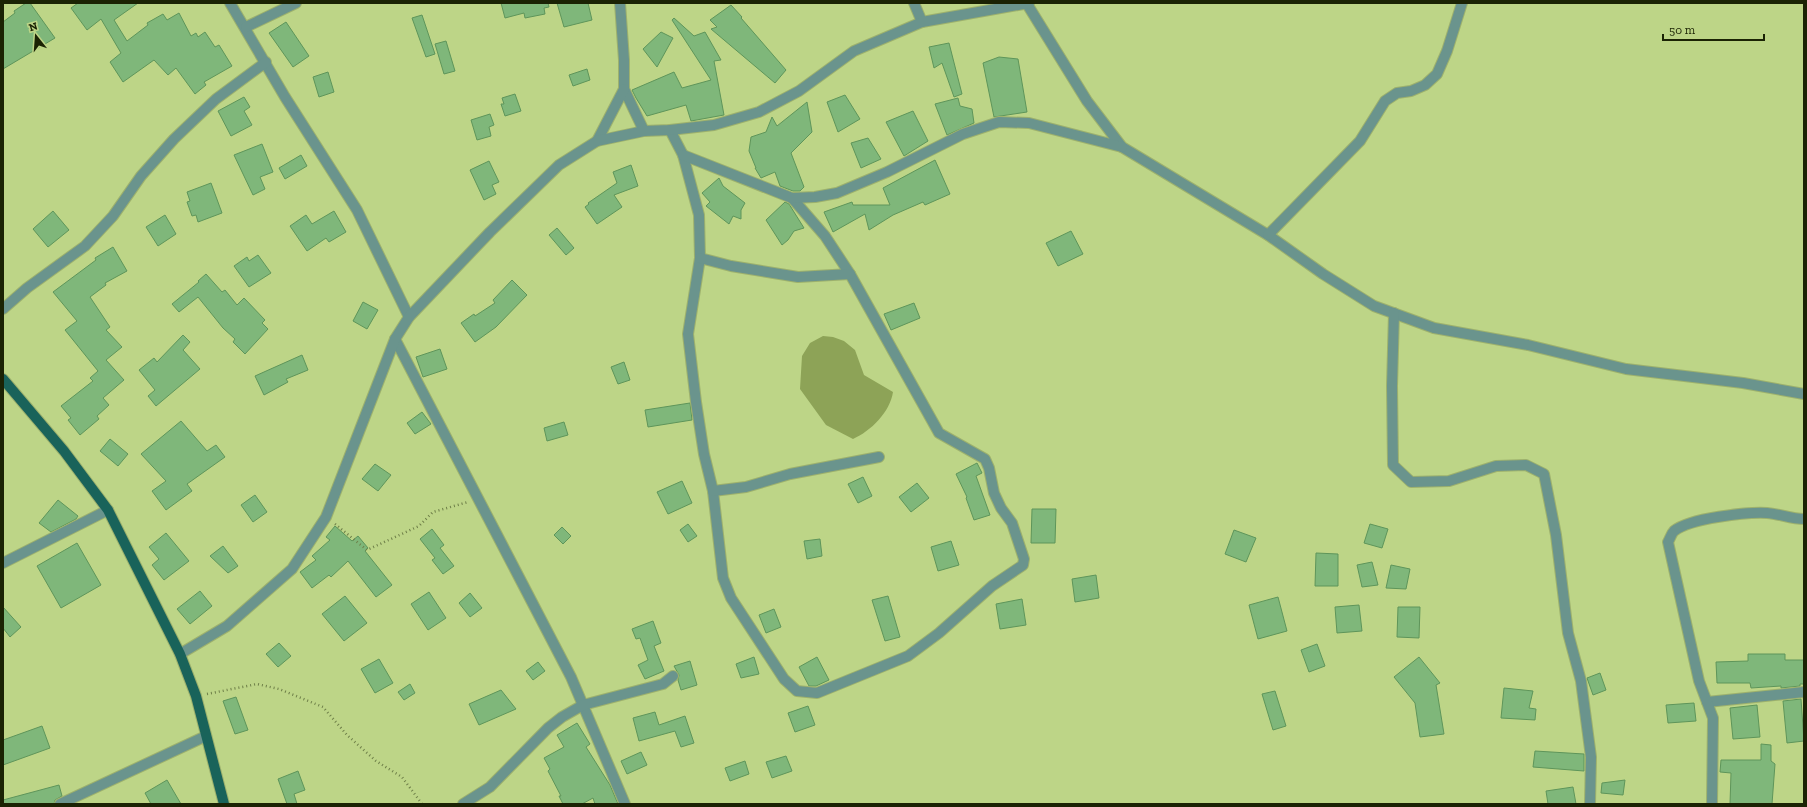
<svg xmlns="http://www.w3.org/2000/svg" width="1807" height="807" font-family="'Zilla Slab',serif">
  <style>
    .water { fill: #8da357 }
    .building { fill: #7fb77a; stroke: #5e955a }
    .lines { fill: none; stroke-linecap: round; stroke-linejoin: round }
    .minor-casing { stroke: #9db16d; stroke-width: 12 }
    .major-casing { stroke: #9db16d; stroke-width: 12 }
    .path { stroke: #6e7f48; stroke-width: 2.5; stroke-dasharray: 1 3; stroke-linecap: butt }
    .minor { stroke: #6a948d; stroke-width: 10 }
    .major { stroke: #19635a; stroke-width: 10 }
  </style>
  <rect width="100%" height="100%" fill="#bdd587"/>
  <!-- water -->
  <path class="water" d="M823,336l10,1 11,4 11,9 9,25 29,17c-3,20 -22,39 -40,47l-27,-14 -26,-36 2,-33 8,-13z"/>
  <!-- building -->
  <g class="building">
    <polygon points="26,3 30,3 55,38 3,69 3,22 15,13 14,11"/>
    <polygon points="78,3 138,3 114,20 127,41 148,25 147,23 163,14 167,20 179,13 191,36 196,33 198,37 205,32 215,47 219,45 232,66 204,82 206,85 195,94 176,68 168,75 154,60 123,82 110,62 121,53 101,19 87,30 71,8"/>
    <polygon points="501,3 548,3 549,7 544,8 545,14 525,18 524,13 505,18"/>
    <polygon points="557,3 588,3 592,20 564,27"/>
    <polygon points="731,5 742,17 741,18 786,70 775,83 711,29 717,27 710,20"/>
    <polygon points="422,15 435,54 426,57 412,18"/>
    <polygon points="674,18 694,36 705,32 721,60 714,61 724,115 691,121 686,105 647,116 636,98 632,90 674,72 682,88 711,80 672,20"/>
    <polygon points="286,22 309,56 293,67 269,33"/>
    <polygon points="661,32 673,38 657,67 643,49"/>
    <polygon points="446,41 455,71 444,74 435,44"/>
    <polygon points="949,43 962,94 954,97 942,63 934,68 929,47"/>
    <polygon points="999,57 1018,59 1027,112 994,117 983,63"/>
    <polygon points="587,69 590,80 573,86 569,75"/>
    <polygon points="328,72 334,92 319,97 313,77"/>
    <polygon points="515,94 521,111 505,116 501,104 504,104 502,98"/>
    <polygon points="845,95 860,119 838,132 827,102"/>
    <polygon points="244,97 250,107 244,111 252,125 231,136 218,111"/>
    <polygon points="958,98 960,106 972,109 974,123 947,135 935,104"/>
    <polygon points="807,102 812,132 791,153 804,187 800,191 793,191 780,186 775,172 761,178 755,168 756,168 749,151 751,137 766,132 772,117 777,126"/>
    <polygon points="913,111 928,141 904,156 886,122"/>
    <polygon points="490,114 494,125 489,127 491,136 477,140 471,120"/>
    <polygon points="868,138 881,159 861,168 851,143"/>
    <polygon points="262,144 273,172 260,177 265,189 253,195 234,155"/>
    <polygon points="301,155 307,166 285,179 279,168"/>
    <polygon points="935,160 950,194 925,205 923,202 893,215 869,230 865,214 833,232 824,212 852,202 853,205 890,205 883,188"/>
    <polygon points="489,161 499,182 492,185 496,194 484,200 470,170"/>
    <polygon points="631,165 638,186 614,195 622,207 597,224 585,207 589,204 588,203 617,183 613,172"/>
    <polygon points="719,178 723,186 745,203 741,210 741,219 733,216 729,224 706,206 710,202 702,193"/>
    <polygon points="211,183 222,213 198,222 196,215 192,216 187,202 190,201 187,192"/>
    <polygon points="785,202 789,204 804,228 794,231 788,240 782,245 766,220"/>
    <polygon points="53,211 69,230 48,247 33,229"/>
    <polygon points="334,211 346,232 329,242 326,238 307,251 290,226 306,215 312,224"/>
    <polygon points="165,215 176,234 158,246 146,227"/>
    <polygon points="557,228 574,248 566,255 549,235"/>
    <polygon points="1071,231 1083,254 1058,266 1046,243"/>
    <polygon points="113,247 127,271 105,283 106,285 90,297 110,327 106,330 122,347 106,360 124,380 103,398 109,405 97,416 99,419 80,435 68,420 71,418 61,406 93,381 90,378 98,371 65,330 77,321 53,292 96,260 95,258"/>
    <polygon points="258,255 271,273 249,287 234,266 247,257 249,261"/>
    <polygon points="206,274 222,292 225,290 237,305 244,298 265,320 262,323 268,329 245,354 233,342 235,339 223,328 198,297 179,312 172,304 199,282 198,281"/>
    <polygon points="512,280 527,295 496,327 475,342 461,323 474,314 475,316 495,303 493,300"/>
    <polygon points="363,302 378,310 367,329 353,321"/>
    <polygon points="914,303 920,318 891,330 884,314"/>
    <polygon points="183,335 190,342 183,350 200,369 156,406 148,396 155,390 139,370 154,358 157,362"/>
    <polygon points="440,349 447,369 423,377 416,357"/>
    <polygon points="302,355 308,370 286,379 288,382 264,395 255,376"/>
    <polygon points="624,362 630,380 618,384 611,367"/>
    <polygon points="690,403 692,420 648,427 645,410"/>
    <polygon points="422,412 431,424 415,434 407,423"/>
    <polygon points="181,421 207,451 216,445 225,457 187,484 192,491 166,510 152,491 166,481 141,454"/>
    <polygon points="564,422 568,435 547,441 544,428"/>
    <polygon points="110,439 128,454 118,466 100,451"/>
    <polygon points="977,463 982,473 976,476 990,515 974,520 966,498 967,497 956,474"/>
    <polygon points="375,464 391,475 378,491 362,479"/>
    <polygon points="863,477 872,496 858,503 848,484"/>
    <polygon points="682,481 692,503 668,514 657,492"/>
    <polygon points="917,483 929,498 911,512 899,497"/>
    <polygon points="255,495 267,512 253,522 241,505"/>
    <polygon points="58,500 78,516 76,519 51,532 39,523"/>
    <polygon points="1032,509 1056,509 1055,543 1031,543"/>
    <polygon points="688,524 697,536 688,542 680,530"/>
    <polygon points="1370,524 1388,529 1382,548 1364,543"/>
    <polygon points="335,526 352,541 358,536 368,548 365,551 392,585 376,597 348,561 331,577 329,575 312,588 300,572 316,560 312,556 330,540 326,537"/>
    <polygon points="562,527 571,536 563,544 554,535"/>
    <polygon points="432,529 444,545 440,548 454,566 443,574 432,560 435,558 420,539"/>
    <polygon points="1234,530 1256,538 1246,562 1225,554"/>
    <polygon points="166,533 189,561 164,580 152,565 159,559 149,547"/>
    <polygon points="820,539 822,556 807,559 804,541"/>
    <polygon points="951,541 959,565 938,571 931,547"/>
    <polygon points="77,543 101,585 61,608 37,566"/>
    <polygon points="223,546 238,566 228,573 210,556"/>
    <polygon points="1316,553 1338,554 1338,586 1315,586"/>
    <polygon points="1372,562 1378,585 1362,587 1357,565"/>
    <polygon points="1391,565 1410,569 1406,589 1386,588"/>
    <polygon points="1096,575 1099,598 1075,602 1072,579"/>
    <polygon points="200,591 212,606 190,624 177,609"/>
    <polygon points="429,592 446,618 428,630 411,604"/>
    <polygon points="470,593 482,608 470,617 459,603"/>
    <polygon points="345,596 367,623 344,641 322,614"/>
    <polygon points="888,596 900,637 885,641 872,600"/>
    <polygon points="1278,597 1287,631 1258,639 1249,605"/>
    <polygon points="1022,599 1026,625 1000,629 996,604"/>
    <polygon points="1359,605 1362,631 1337,633 1335,607"/>
    <polygon points="3,607 21,627 10,637 3,628"/>
    <polygon points="1398,607 1420,607 1419,638 1397,637"/>
    <polygon points="774,609 781,627 766,633 759,615"/>
    <polygon points="653,621 661,643 654,646 664,671 645,679 638,665 648,660 640,638 636,639 632,629"/>
    <polygon points="279,643 291,656 278,667 266,654"/>
    <polygon points="1317,644 1325,666 1309,672 1301,650"/>
    <polygon points="1748,654 1785,654 1785,660 1804,660 1804,684 1800,684 1800,686 1781,688 1781,686 1751,688 1750,683 1717,683 1716,662 1748,661"/>
    <polygon points="754,657 759,674 741,678 736,664"/>
    <polygon points="817,657 829,680 816,686 809,686 799,667"/>
    <polygon points="1419,657 1440,683 1436,685 1444,734 1420,737 1415,703 1394,677"/>
    <polygon points="379,659 393,683 375,693 361,669"/>
    <polygon points="690,661 697,685 681,690 678,680 679,675 674,666"/>
    <polygon points="538,662 545,671 533,680 526,671"/>
    <polygon points="1600,673 1606,690 1593,695 1587,678"/>
    <polygon points="410,684 415,693 404,700 398,692"/>
    <polygon points="1504,688 1533,691 1529,708 1536,709 1535,720 1501,718"/>
    <polygon points="501,690 516,709 479,725 469,704"/>
    <polygon points="1275,691 1286,726 1273,730 1262,694"/>
    <polygon points="236,697 248,730 235,734 223,701"/>
    <polygon points="1801,699 1804,741 1787,743 1783,701"/>
    <polygon points="1694,703 1696,721 1668,723 1666,705"/>
    <polygon points="1757,705 1760,737 1733,739 1730,708"/>
    <polygon points="808,706 815,725 795,732 788,713"/>
    <polygon points="655,712 659,725 685,716 694,743 681,747 675,731 639,741 633,718"/>
    <polygon points="577,723 590,744 586,747 610,785 618,804 595,804 593,798 582,804 563,804 559,796 561,796 548,771 550,769 544,758 564,747 557,735"/>
    <polygon points="42,726 50,748 3,765 3,740"/>
    <polygon points="1761,744 1771,745 1771,761 1775,764 1772,804 1730,804 1731,773 1720,772 1721,760 1761,760"/>
    <polygon points="1535,751 1584,754 1584,771 1533,767"/>
    <polygon points="641,752 647,765 627,774 621,761"/>
    <polygon points="786,756 792,771 772,778 766,762"/>
    <polygon points="745,761 749,774 730,781 725,768"/>
    <polygon points="298,771 305,790 294,794 297,804 287,804 278,779"/>
    <polygon points="167,780 181,804 151,804 145,793"/>
    <polygon points="1625,780 1623,795 1601,793 1602,783"/>
    <polygon points="59,785 62,796 55,800 54,804 3,804 3,800"/>
    <polygon points="1573,787 1576,804 1548,804 1546,791"/>
  </g>
  <g class="lines">
    <!-- minor casing -->
    <g class="minor-casing">
      <g id="minor">
        <polyline points="230,3 285,97 357,210 409,317"/>
        <polyline points="620,3 624,60 624,89 644,131"/>
        <polyline points="914,3 922,22"/>
        <polyline points="1027,4 1087,101 1122,147 1268,235 1323,274 1374,306 1434,328 1528,345 1626,369 1743,383 1804,394"/>
        <polyline points="246,27 296,3"/>
        <polyline points="670,130 683,155 699,215 700,258 688,334 696,402 704,454 713,491 723,578 731,598 784,679 797,691 817,693 908,656 939,633 992,586 1023,565 1024,559 1012,523 1001,508 994,493 989,468 985,459 939,433 850,274 825,236 792,198"/>
        <polyline points="597,141 624,89"/>
        <polyline points="683,155 792,198 815,197 837,193 887,172 963,134 999,122 1029,123 1122,147"/>
        <polyline points="1268,235 1360,141 1385,101 1397,93 1411,91 1425,85 1437,74 1447,51 1462,3"/>
        <polyline points="700,258 731,266 798,277 850,274"/>
        <polyline points="3,309 27,288 85,246 113,216 141,176 174,139 216,99 266,62"/>
        <polyline points="1394,313 1392,386 1393,465 1411,482 1449,481 1496,466 1526,465 1544,474 1556,535 1568,633 1581,681 1591,757 1590,804"/>
        <polyline points="395,339 571,677 625,804"/>
        <polyline points="713,491 746,487 790,474 879,457"/>
        <polyline points="3,563 108,510"/>
        <polyline points="180,654 227,626 292,569 326,517 395,339 409,317 490,232 559,165 597,141 644,131 670,130 714,125 759,112 799,91 854,51 922,22 1029,3"/>
        <polyline points="1707,702 1804,692"/>
        <polyline points="60,804 206,736"/>
        <polyline points="463,804 490,787 548,728 562,717 583,705 663,684 673,676"/>
        <path d="M1712,804l1,-86 -14,-37 -31,-139c2,-3 3,-8 6,-11 16,-13 73,-19 93,-18 13,1 24,6 37,6"/>
      </g>
    </g>
    <!-- major casing -->
    <g class="major-casing">
      <polyline id="major" points="3,379 64,451 108,510 180,654 196,696 224,804"/>
    </g>
    <!-- path -->
    <g class="path">
      <polyline points="335,524 367,550 419,526 433,512 468,502"/>
      <polyline points="207,694 257,684 279,689 323,707 347,735 376,761 402,777 422,804"/>
    </g>
    <!-- minor -->
    <use href="#minor" class="minor"/>
    <!-- major -->
    <use href="#major" class="major"/>
  </g>
  <!-- border -->
  <rect width="1807" height="807" fill="none" stroke="#1b2304" stroke-width="8"/>
  <!-- north arrow -->
  <g transform="translate(36 36) rotate(343)" stroke="#bdd587" stroke-width="3" paint-order="stroke">
  <path d="M0-3L7 15L0 10L-7 15Z" fill="#1b2304"/>
  <text y="-6" font-size="11" font-weight="bold" text-anchor="middle" fill="#1b2304">N</text>
  </g>
  <!-- scale -->
  <path d="M1663 34v6h101v-6" fill="none" stroke="#1b2304" stroke-width="2"/>
  <text x="1669" y="34" font-size="12" fill="#1b2304" stroke="#bdd587" stroke-width="3" paint-order="stroke">50 m</text>
</svg>
